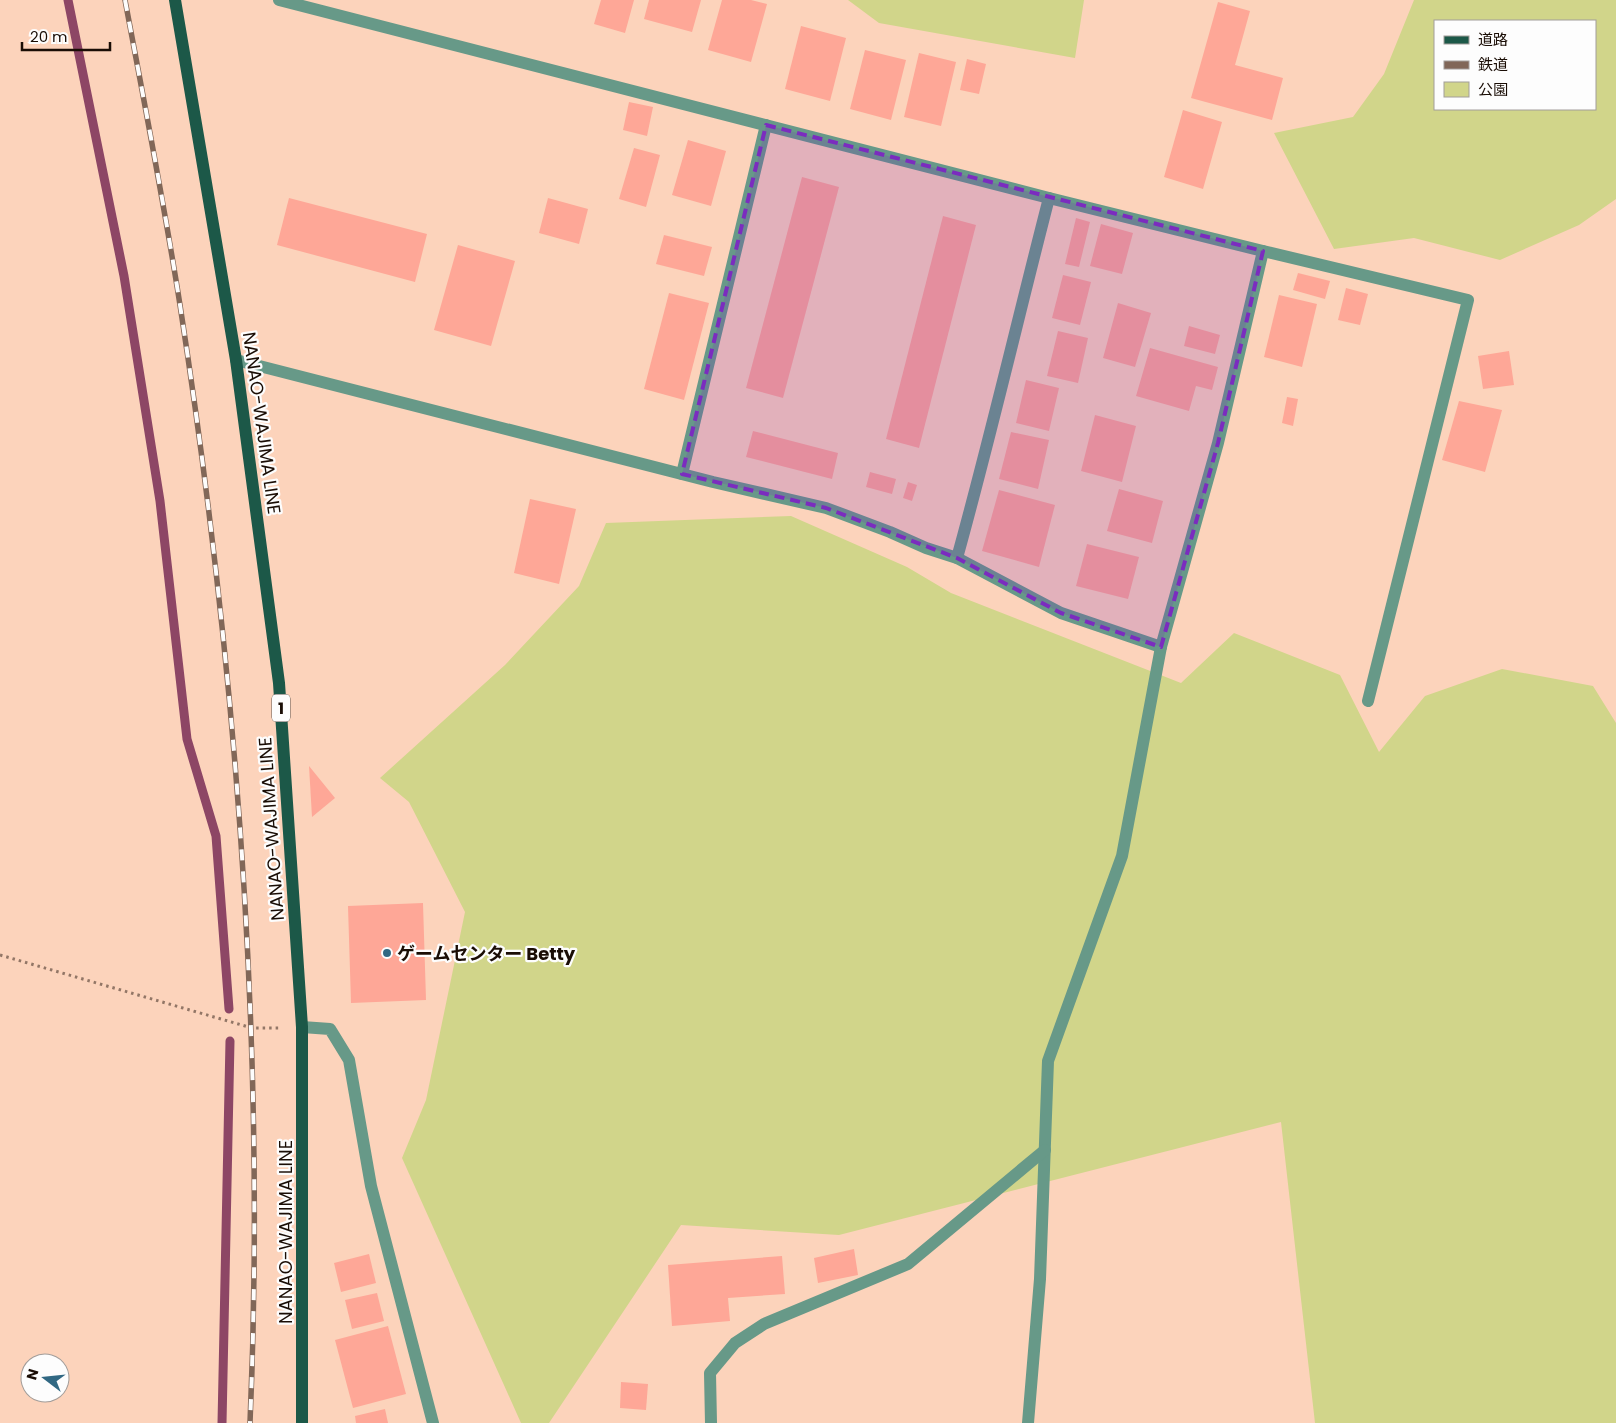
<svg xmlns="http://www.w3.org/2000/svg" width="1616" height="1423" font-family="Poppins,'Noto Sans JP',sans-serif">
  <style>
    .green { fill: #d1d58a; fill-rule: evenodd }
    .lines { fill: none; stroke-linecap: round; stroke-linejoin: round }
    .stream { stroke: #8d4665; stroke-width: 9 }
    .building { fill: #fea797 }
    .path { stroke: #927666; stroke-width: 3; stroke-dasharray: 2.5 4; stroke-linecap: butt }
    .street { stroke: #679988; stroke-width: 12 }
    .primary { stroke: #1c5848; stroke-width: 12 }
    .rail-casing { stroke: #816758; stroke-width: 5.5 }
    .rail { stroke: #fdfdfd; stroke-width: 4; stroke-dasharray: 11; stroke-linecap: butt }
    .marked { fill: #7b2cbf; fill-opacity: 0.2; stroke: #7b2cbf; stroke-width: 4; stroke-dasharray: 10 6; stroke-linejoin: round }
    .poi-dot { fill: #316883; stroke: #fdfdfd; stroke-width: 2 }
    .labels { text-anchor: middle; dominant-baseline: central; stroke-width: 4.5; stroke-linejoin: round; paint-order: stroke }
    .shield { fill: #fdfdfd; stroke: #5e554f; stroke-width: 1 }
    .shield-label { font-size: 16px; font-weight: bold; fill: #1a0d05 }
    .street-label { font-size: 18px; fill: #1a0d05; stroke: #fdfdfd }
    .poi-label { font-size: 18px; font-weight: bold; fill: #1a0d05; stroke: #fdfdfd; text-anchor: start }
  </style>
  <rect width="100%" height="100%" fill="#fcd3bb"/>
  <!-- green -->
  <g class="green">
    <polygon points="848,0 1084,0 1075,58 879,23"/>
    <path d="M1414,0h202v199l-37,26 -79,35 -86,-22 -80,11 -60,-116 79,-16 31,-43zM1595,21v88h-160v-88z"/>
    <polygon points="791,516 907,567 951,593 1181,683 1234,633 1340,675 1379,752 1425,696 1502,669 1593,686 1616,723 1616,1423 1315,1423 1281,1122 839,1235 681,1225 549,1423 521,1423 402,1158 426,1100 465,912 409,802 380,778 505,665 579,586 606,523"/>
  </g>
  <g class="lines">
    <!-- stream -->
    <g class="stream">
      <polyline points="68,0 124,276 160,501 187,739 216,836 229,1009"/>
      <polyline points="222,1423 230,1041"/>
    </g>
  </g>
  <!-- building -->
  <g class="building">
    <polygon points="601,0 634,0 625,33 594,24"/>
    <polygon points="649,0 701,0 692,32 644,19"/>
    <polygon points="722,0 751,0 767,4 751,62 708,50"/>
    <polygon points="1218,2 1250,11 1235,65 1283,78 1272,120 1191,98"/>
    <polygon points="801,26 846,38 830,101 785,89"/>
    <polygon points="865,50 906,60 891,120 850,109"/>
    <polygon points="919,53 956,62 941,126 904,117"/>
    <polygon points="967,59 986,64 979,94 960,90"/>
    <polygon points="629,102 653,107 647,136 623,130"/>
    <polygon points="1183,110 1222,122 1203,189 1164,177"/>
    <polygon points="688,140 726,151 711,206 672,195"/>
    <polygon points="634,148 660,155 646,207 619,199"/>
    <polygon points="802,177 839,187 783,398 746,388"/>
    <polygon points="289,198 427,234 415,282 277,245"/>
    <polygon points="548,198 588,209 579,244 539,233"/>
    <polygon points="943,216 976,225 919,448 886,439"/>
    <polygon points="1076,218 1090,222 1079,267 1065,264"/>
    <polygon points="1101,224 1133,233 1122,274 1090,266"/>
    <polygon points="664,235 712,247 704,276 656,264"/>
    <polygon points="458,245 515,261 491,346 434,330"/>
    <polygon points="1298,273 1330,281 1325,299 1293,290"/>
    <polygon points="1063,275 1091,282 1080,325 1052,318"/>
    <polygon points="1346,288 1368,294 1360,325 1338,320"/>
    <polygon points="669,293 709,303 684,400 644,389"/>
    <polygon points="1279,295 1317,304 1302,367 1264,357"/>
    <polygon points="1118,303 1151,313 1135,367 1103,358"/>
    <polygon points="1189,326 1220,335 1215,354 1184,346"/>
    <polygon points="1058,331 1088,338 1078,383 1047,376"/>
    <polygon points="1150,348 1218,367 1212,390 1196,386 1189,411 1136,396"/>
    <polygon points="1509,351 1514,385 1483,389 1478,356"/>
    <polygon points="1026,380 1059,388 1049,431 1016,423"/>
    <polygon points="1287,397 1298,399 1293,426 1282,423"/>
    <polygon points="1459,401 1502,410 1485,472 1442,460"/>
    <polygon points="1095,415 1136,426 1122,482 1081,471"/>
    <polygon points="753,431 838,453 832,479 746,457"/>
    <polygon points="1011,432 1049,440 1038,489 999,479"/>
    <polygon points="870,472 896,479 892,494 866,487"/>
    <polygon points="908,482 917,485 912,501 903,498"/>
    <polygon points="1119,489 1163,501 1152,543 1107,531"/>
    <polygon points="999,490 1055,505 1039,567 982,551"/>
    <polygon points="530,499 576,509 559,584 514,573"/>
    <polygon points="1087,544 1139,557 1128,599 1076,586"/>
    <polygon points="309,766 335,798 312,817"/>
    <polygon points="423,903 426,1000 351,1003 348,906"/>
    <polygon points="854,1249 858,1275 818,1283 814,1258"/>
    <polygon points="369,1254 376,1283 341,1292 334,1263"/>
    <polygon points="782,1256 785,1294 728,1298 730,1321 672,1326 668,1265"/>
    <polygon points="377,1293 384,1321 352,1329 345,1300"/>
    <polygon points="388,1326 406,1394 353,1408 335,1340"/>
    <polygon points="621,1382 648,1384 646,1410 620,1408"/>
    <polygon points="385,1409 388,1423 356,1423 355,1416"/>
  </g>
  <g class="lines">
    <!-- path -->
    <polyline class="path" points="0,955 252,1028 281,1028"/>
    <!-- street -->
    <g class="street">
      <polyline points="279,0 1049,198 1263,251 1218,443 1161,647 1122,856 1048,1061 1040,1279 1028,1423"/>
      <polyline points="1263,251 1468,300 1368,701"/>
      <polyline points="236,360 713,482 826,508 890,532 926,548 957,558 1061,613 1161,647"/>
      <polyline points="682,474 766,125"/>
      <path d="M957,558c33,-119 61,-240 92,-360"/>
      <polyline points="302,1027 330,1029 349,1060 371,1186 433,1423"/>
      <polyline points="711,1423 710,1373 735,1343 764,1324 908,1264 1045,1150"/>
    </g>
    <!-- primary -->
    <polyline class="primary" points="175,0 236,360 279,683 302,1027 302,1423"/>
    <!-- rail casing -->
    <g class="rail-casing">
      <path id="rail" d="M125,0c19,101 39,203 55,305 57,368 86,745 70,1118"/>
    </g>
    <!-- rail -->
    <use href="#rail" class="rail"/>
  </g>
  <!-- marked area -->
  <path class="marked" d="M766,125l497,126 -45,192 -57,204 -100,-34 -104,-55 -131,-50 -144,-34z"/>
  <!-- markers -->
  <circle class="poi-dot" cx="387" cy="953" r="5"/>
  <g class="labels">
    <!-- shield labels -->
    <rect class="shield" x="272" y="694.5" width="18" height="27" rx="4"/>
    <g class="shield-label">
      <text x="281" y="708">1</text>
    </g>
    <!-- street labels -->
    <g class="street-label">
      <text transform="translate(262 423) rotate(82)">NANAO-WAJIMA LINE</text>
      <text transform="translate(271 829) rotate(-94)">NANAO-WAJIMA LINE</text>
      <text transform="translate(285 1232) rotate(-90)">NANAO-WAJIMA LINE</text>
    </g>
    <!-- poi labels -->
    <g class="poi-label">
      <text x="397" y="953">ゲームセンター Betty</text>
    </g>
  </g>
  <!-- legend -->
  <rect x="1434" y="20" width="162" height="90" fill="#fdfdfd" stroke="#a29d9a"/>
  <rect x="1444" y="36" width="25" height="8" fill="#1c5848" stroke="#a29d9a"/>
  <text x="1478" y="45" font-size="15" fill="#1a0d05">道路</text>
  <rect x="1444" y="61" width="25" height="8" fill="#816758" stroke="#a29d9a"/>
  <text x="1478" y="70" font-size="15" fill="#1a0d05">鉄道</text>
  <rect x="1444" y="82" width="25" height="15" fill="#d1d58a" stroke="#a29d9a"/>
  <text x="1478" y="95" font-size="15" fill="#1a0d05">公園</text>
  <!-- north arrow -->
  <g transform="translate(45 1378) rotate(286)"><circle r="24" fill="#fdfdfd" stroke="#a29d9a"/>
  <path d="M0-4L9 19L0 12L-9 19Z" fill="#316883"/>
  <text y="-8" font-size="14" font-weight="bold" text-anchor="middle" fill="#1a0d05">N</text>
  </g>
  <!-- scale -->
  <path d="M22 42v8h88v-8" fill="none" stroke="#1a0d05" stroke-width="2.5"/>
  <text x="30" y="42" font-size="15" fill="#1a0d05" stroke="#fdfdfd" stroke-width="4" paint-order="stroke">20 m</text>
</svg>
